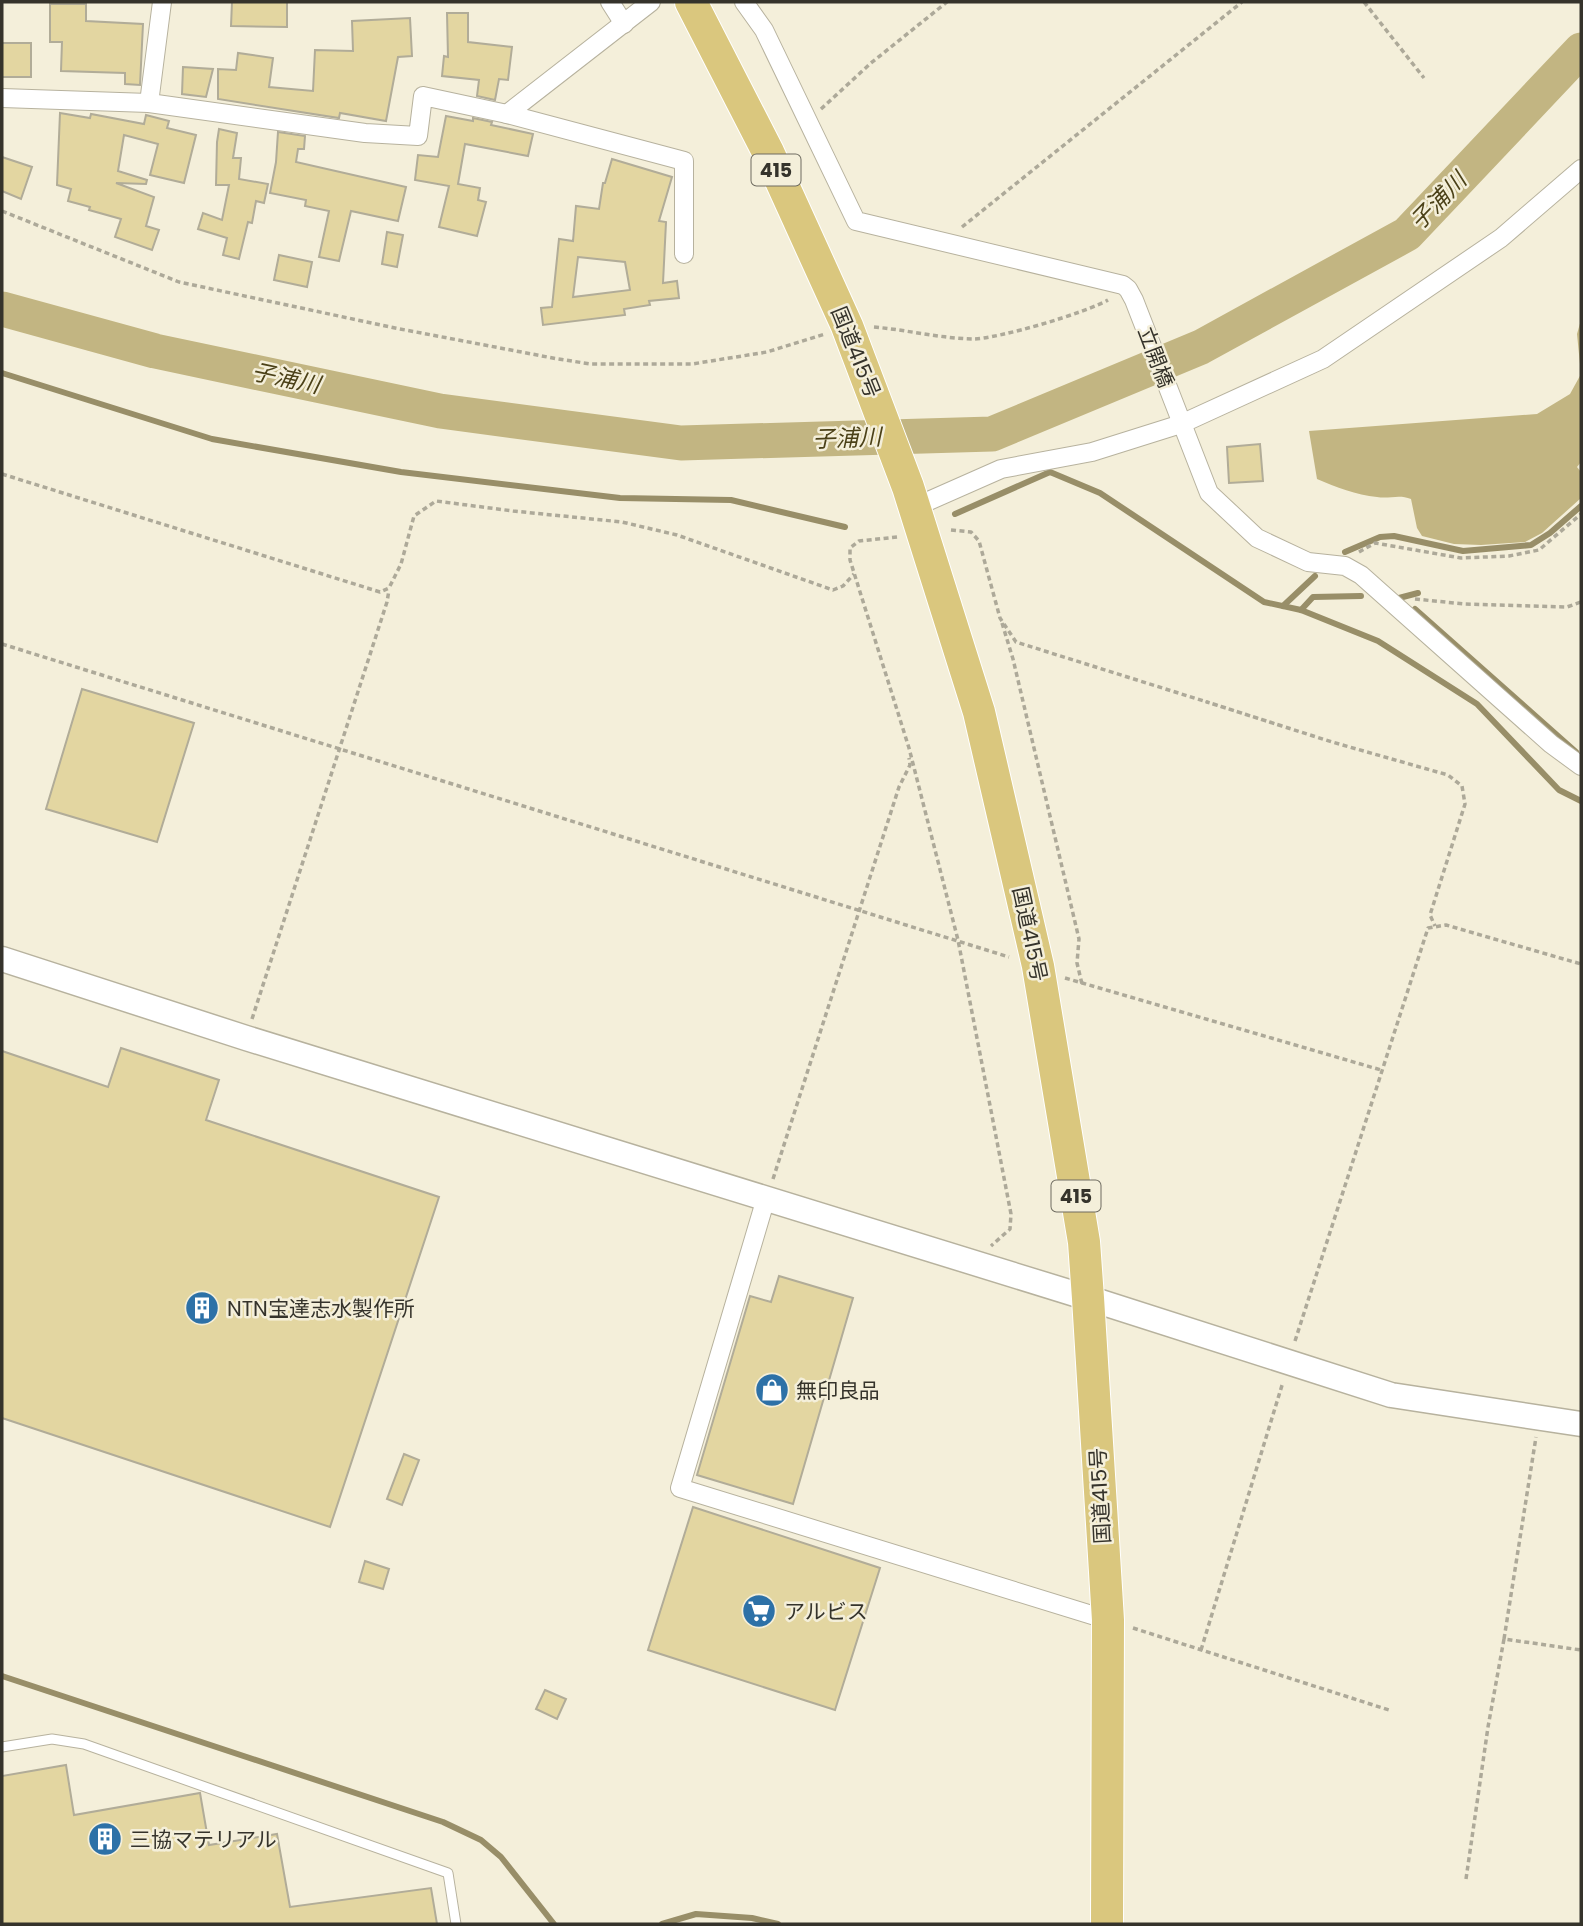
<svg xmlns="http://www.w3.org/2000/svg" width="1583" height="1926" font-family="Poppins,'Noto Sans JP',sans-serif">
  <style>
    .forest { fill: #c2b582 }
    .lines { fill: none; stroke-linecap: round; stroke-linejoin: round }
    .stream { stroke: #988e68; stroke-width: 6 }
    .river { stroke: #c2b582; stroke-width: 35 }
    .building { fill: #e3d6a1; stroke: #b1ac98; stroke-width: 2; fill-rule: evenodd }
    .lane-casing { stroke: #b7b29e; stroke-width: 11 }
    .street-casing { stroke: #b7b29e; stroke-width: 20 }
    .secondary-casing { stroke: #b7b29e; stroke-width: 27 }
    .highway-casing { stroke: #fff; stroke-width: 34 }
    .path { stroke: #ada999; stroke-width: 3.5; stroke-dasharray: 5 3.5; stroke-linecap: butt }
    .lane { stroke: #fff; stroke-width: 9 }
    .street { stroke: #fff; stroke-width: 18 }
    .secondary { stroke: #fff; stroke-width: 24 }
    .highway { stroke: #dac77e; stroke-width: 32 }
    .labels { text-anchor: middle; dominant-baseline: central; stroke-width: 5; stroke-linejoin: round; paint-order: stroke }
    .shield { fill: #f4efda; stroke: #6e6b60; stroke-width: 2 }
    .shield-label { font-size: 19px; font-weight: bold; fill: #35332b }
    .street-label { font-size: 21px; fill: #35332b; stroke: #f4efda }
    .poi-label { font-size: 21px; fill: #35332b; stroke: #f4efda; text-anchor: start }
    .water-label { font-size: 23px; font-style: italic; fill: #4b4118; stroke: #f4efda }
  </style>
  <rect width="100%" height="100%" fill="#f4efda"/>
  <!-- forest -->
  <path class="forest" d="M1581,320v142l-4,5 4,5v26l-39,35 -17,9 -44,3 -27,-1 -32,-8 -5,-8 -6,-29c-12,-5 -21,0 -34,-2 -21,-2 -41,-10 -60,-18l-8,-48 228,-17 33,-20 11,-20 -4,-40z"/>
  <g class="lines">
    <!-- stream -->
    <g class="stream">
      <polyline points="2,373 212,439 401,472 620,498 731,500 845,527"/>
      <polyline points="955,514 1050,472 1100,493 1264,602 1301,610 1378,641 1477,704 1559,790 1581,801"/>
      <polyline points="1345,552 1380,537 1394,536 1463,551 1531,545 1550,533 1581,506"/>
      <polyline points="1399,598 1418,593"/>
      <polyline points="1283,606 1315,576"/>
      <polyline points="1415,609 1576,752"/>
      <polyline points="1301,610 1313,597 1361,596"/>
      <polyline points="2,1676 443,1822 481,1840 501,1857 554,1924"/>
      <polyline points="662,1924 696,1914 752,1918 778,1924"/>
    </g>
    <!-- river -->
    <polyline class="river" points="2,309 155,351 440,411 681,443 992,434 1201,347 1407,234 1581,50"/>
  </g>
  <!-- building -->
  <g class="building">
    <polygon points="232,2 287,2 287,27 231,26"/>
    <polygon points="50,4 86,4 86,21 143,24 140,85 125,84 125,73 61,71 62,42 50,42"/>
    <polygon points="447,13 468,13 468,42 512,47 508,80 499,79 495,100 477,96 479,80 442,76 444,56 448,57"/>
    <polygon points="410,18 412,56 398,57 386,121 340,113 339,118 218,99 218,69 236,70 238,53 273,58 269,87 313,91 315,50 353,51 352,21"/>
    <rect x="2" y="43" width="29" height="34"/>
    <polygon points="183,67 213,69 206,97 182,94"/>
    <polygon points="60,113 90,118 91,114 144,124 146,115 169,121 167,128 196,135 184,183 150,175 158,144 124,135 118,171 147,180 146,184 116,183 154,197 146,226 159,230 152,250 115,237 121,219 89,210 90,207 68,201 71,189 57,185"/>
    <polygon points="446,116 473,121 473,118 492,122 491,125 533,134 528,156 465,144 458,184 480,188 478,200 486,202 477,236 439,227 449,186 415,180 418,155 438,157"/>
    <polygon points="219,129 237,133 233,158 241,158 239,179 268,184 264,203 256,201 252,223 248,222 239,259 223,255 227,238 198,229 203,213 222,220 229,185 216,185 217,142"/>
    <polygon points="278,132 305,136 304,149 298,149 296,162 406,187 398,221 351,211 339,261 319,257 329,211 305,206 306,200 270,193 276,162"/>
    <polygon points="2,157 32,167 21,199 2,191"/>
    <path d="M612,159l60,18 -13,44 7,1 -3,61 14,-2 2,17 -30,3 1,4 -26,4 1,6 -82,10 -2,-17 11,-1 7,-68 14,2 3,-35 23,3 4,-26h2zM578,257l47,5 5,28 -57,7z"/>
    <polygon points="387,232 403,235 397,267 382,264"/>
    <polygon points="279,255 312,262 307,287 274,280"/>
    <polygon points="1260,444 1263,481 1229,483 1227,447"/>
    <polygon points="82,689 194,723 157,842 46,809"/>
    <polygon points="121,1048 219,1080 206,1120 439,1197 330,1527 2,1418 2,1051 108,1087"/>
    <polygon points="779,1276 853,1298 793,1504 697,1475 750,1296 771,1302"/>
    <polygon points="404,1454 419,1460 402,1505 387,1499"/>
    <polygon points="693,1507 880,1568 835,1710 648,1650"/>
    <polygon points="365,1561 389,1569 383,1589 359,1582"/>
    <polygon points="545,1690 566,1699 557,1719 536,1709"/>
    <polygon points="66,1765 74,1815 200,1793 209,1845 277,1834 290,1907 431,1888 437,1924 2,1924 2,1776"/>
  </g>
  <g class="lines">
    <!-- lane casing -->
    <g class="lane-casing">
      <polyline id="lane" points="2,1747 52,1739 84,1744 448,1873 456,1924"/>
    </g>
    <!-- street casing -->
    <g class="street-casing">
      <g id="street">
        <polyline points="610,2 624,24"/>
        <polyline points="744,2 764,30 856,221 1123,285 1128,289 1134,300 1209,493 1257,538 1308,562 1345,566 1361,575 1551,744 1581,766"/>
        <polyline points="2,98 149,103 365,133 418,136 423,96 507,114 684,161 684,254"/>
        <polyline points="149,103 162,2"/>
        <polyline points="507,114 651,2"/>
        <polyline points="915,507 1001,469 1092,452 1181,424 1323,359 1501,238 1581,169"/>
        <polyline points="766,1198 680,1488 1108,1620"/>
      </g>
    </g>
    <!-- secondary casing -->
    <g class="secondary-casing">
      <polyline id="secondary" points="2,959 246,1038 1088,1298 1391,1395 1581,1424"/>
    </g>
    <!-- highway casing -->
    <g class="highway-casing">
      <polyline id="highway" points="691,2 768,152 847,326 908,487 979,712 1038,966 1084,1242 1088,1298 1108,1620 1107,1924"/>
    </g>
    <!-- path -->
    <g class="path">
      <polyline points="1364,2 1424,78"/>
      <polyline points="821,109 871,63 947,2"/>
      <polyline points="2,211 179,282 395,328 558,359 591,364 692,364 767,352 825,334"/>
      <polyline points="962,227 1242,2"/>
      <path d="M874,327c33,3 65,11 98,12 26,0 113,-26 136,-39"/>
      <polyline points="2,474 380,592 389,588 401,564 414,516 436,501 513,511 622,522 677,535 833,590 843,586 854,574"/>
      <polyline points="951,530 971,532 979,541 1000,618 1016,642 1207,702"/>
      <polyline points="897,537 859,541 850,548 850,560 909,748 958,940 1011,1214 1010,1229 991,1246"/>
      <polyline points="1359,552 1375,543 1461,558 1509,556 1539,550 1581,514"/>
      <polyline points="1415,599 1464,604 1567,607 1581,602"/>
      <polyline points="1002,623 1013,659 1079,939 1077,963 1082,984"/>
      <polyline points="2,644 1009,957"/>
      <polyline points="1282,726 1207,702 1332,742 1448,775 1462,786 1465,804 1430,915 1435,926"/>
      <polyline points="1065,978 1381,1070"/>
      <polyline points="252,1019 387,602 389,590"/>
      <polyline points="773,1179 899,787 910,765 909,758"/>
      <polyline points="1295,1341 1428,928 1446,925 1581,964"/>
      <polyline points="1133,1628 1392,1711"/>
      <polyline points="1504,1639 1536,1437"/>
      <polyline points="1201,1650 1283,1382"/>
      <polyline points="1466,1879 1488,1727 1504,1639 1581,1650"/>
    </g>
    <!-- lane -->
    <use href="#lane" class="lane"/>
    <!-- street -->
    <use href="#street" class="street"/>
    <!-- secondary -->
    <use href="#secondary" class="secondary"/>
    <!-- highway -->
    <use href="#highway" class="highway"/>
  </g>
  <!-- icons -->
  <defs>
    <g id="building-disc" transform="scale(1.75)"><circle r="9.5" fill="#2d71a7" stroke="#f4efda"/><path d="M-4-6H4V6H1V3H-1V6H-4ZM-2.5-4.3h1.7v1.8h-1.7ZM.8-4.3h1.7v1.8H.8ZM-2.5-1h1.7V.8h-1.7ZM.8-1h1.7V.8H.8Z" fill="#fff"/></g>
    <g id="shop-disc" transform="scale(1.75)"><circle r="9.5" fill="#2d71a7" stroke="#f4efda"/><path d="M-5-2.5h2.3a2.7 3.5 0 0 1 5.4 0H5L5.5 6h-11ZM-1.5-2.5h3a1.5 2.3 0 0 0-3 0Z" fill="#fff"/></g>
    <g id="supermarket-disc" transform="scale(1.75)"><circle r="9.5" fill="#2d71a7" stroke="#f4efda"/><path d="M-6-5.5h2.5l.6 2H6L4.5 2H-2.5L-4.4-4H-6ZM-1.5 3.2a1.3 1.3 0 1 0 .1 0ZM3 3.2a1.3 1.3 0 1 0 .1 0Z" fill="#fff"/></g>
  </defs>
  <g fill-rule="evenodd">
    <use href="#building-disc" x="202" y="1308"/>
    <use href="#shop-disc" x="772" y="1390"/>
    <use href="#supermarket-disc" x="759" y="1611"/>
    <use href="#building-disc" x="105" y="1839"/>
  </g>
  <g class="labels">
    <!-- shield labels -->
    <g class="shield">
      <rect x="751.5" y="154.5" width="49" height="31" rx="5"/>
      <rect x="1051.5" y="1180.5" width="49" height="31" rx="5"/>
    </g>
    <g class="shield-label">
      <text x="776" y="170">415</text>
      <text x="1076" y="1196">415</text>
    </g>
    <!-- street labels -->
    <g class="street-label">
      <text transform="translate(856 352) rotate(68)">国道415号</text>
      <text transform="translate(1156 357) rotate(69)">立開橋</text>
      <text transform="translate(1030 934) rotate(78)">国道415号</text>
      <text transform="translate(1100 1496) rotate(-93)">国道415号</text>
    </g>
    <!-- poi labels -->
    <g class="poi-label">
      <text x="227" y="1308">NTN宝達志水製作所</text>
      <text x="796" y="1390">無印良品</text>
      <text x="784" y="1611">アルビス</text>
      <text x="130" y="1839">三協マテリアル</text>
    </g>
    <!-- water labels -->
    <g class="water-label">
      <text transform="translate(1438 201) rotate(-46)">子浦川</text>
      <text transform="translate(286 378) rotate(12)">子浦川</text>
      <text transform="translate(847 438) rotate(-2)">子浦川</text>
    </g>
  </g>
  <!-- border -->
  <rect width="1583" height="1926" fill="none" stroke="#35332b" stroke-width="7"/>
</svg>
